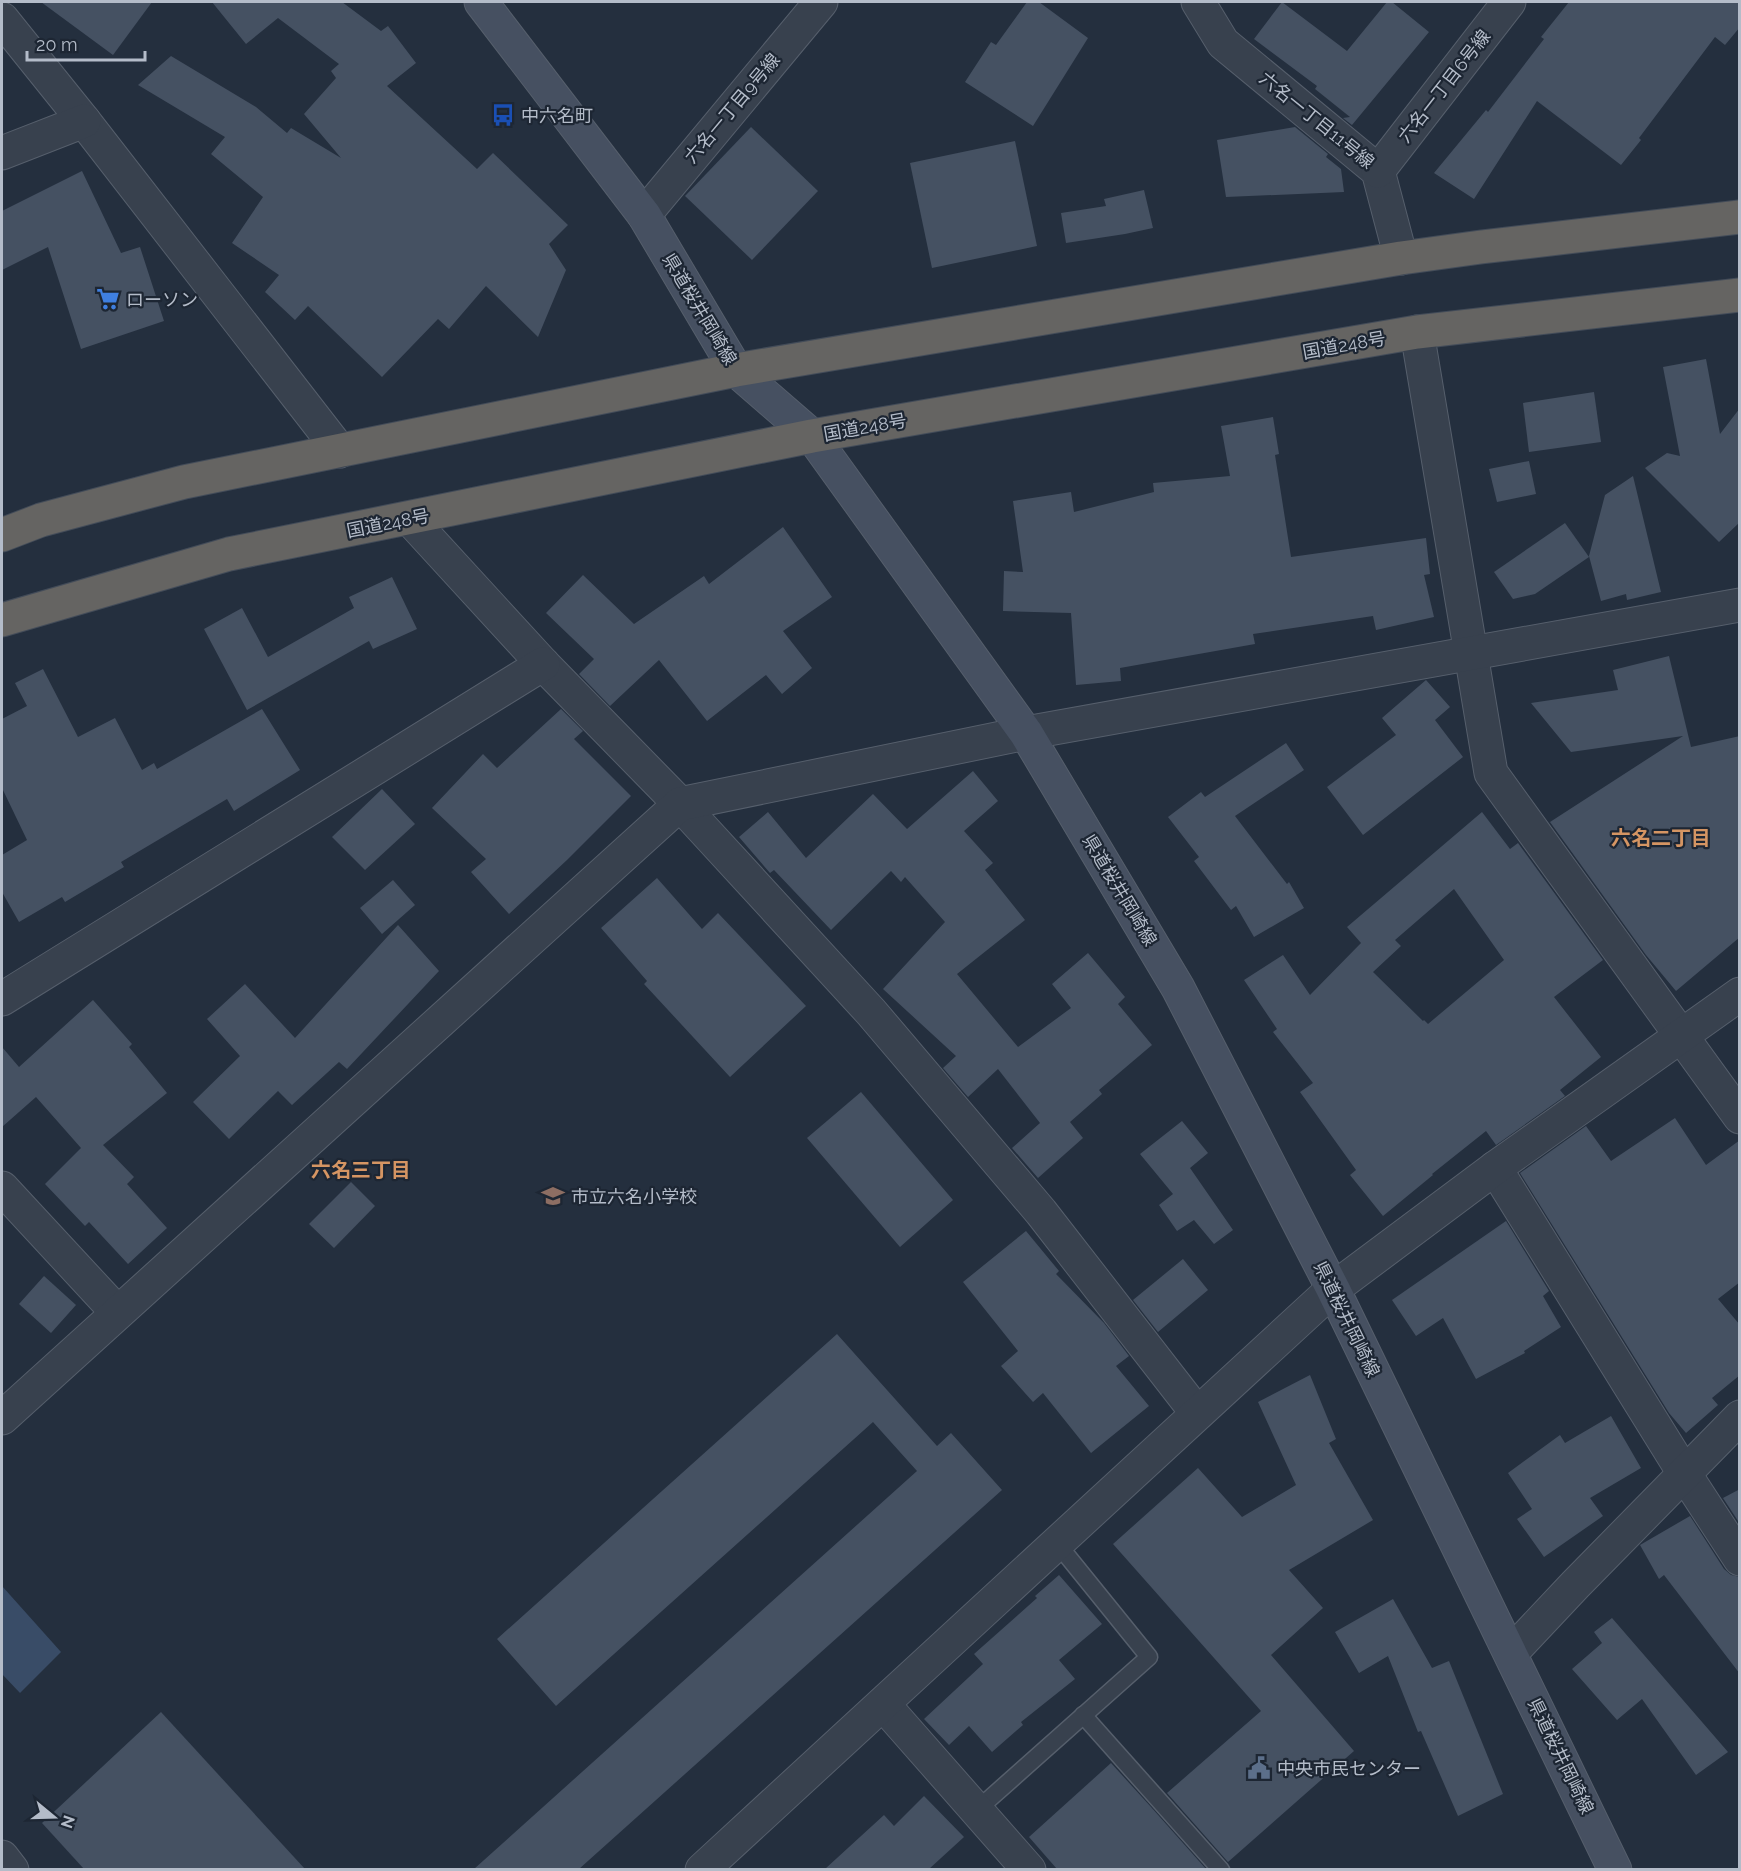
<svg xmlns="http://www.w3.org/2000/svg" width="1741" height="1871" font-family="Raleway,'Noto Sans JP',sans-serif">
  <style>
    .water { fill: #394c67 }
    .building { fill: #455162; fill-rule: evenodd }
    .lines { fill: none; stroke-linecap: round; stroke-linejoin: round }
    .service-casing { stroke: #565f6c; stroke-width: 19 }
    .minor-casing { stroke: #565f6c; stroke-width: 35 }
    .tertiary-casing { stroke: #565f6c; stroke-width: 35 }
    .secondary-casing { stroke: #565f6c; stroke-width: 35 }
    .trunk-casing { stroke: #434c59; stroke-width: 35 }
    .service { stroke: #38414e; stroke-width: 16 }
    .minor { stroke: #38414e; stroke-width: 33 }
    .tertiary { stroke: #38414e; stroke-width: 33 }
    .secondary { stroke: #465061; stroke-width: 33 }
    .trunk { stroke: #656462; stroke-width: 33 }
    .labels { text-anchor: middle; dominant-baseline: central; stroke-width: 4.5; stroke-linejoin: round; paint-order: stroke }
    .street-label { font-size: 18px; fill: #b4bcc9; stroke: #1d2633 }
    .poi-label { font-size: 18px; fill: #b4bcc9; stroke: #1d2633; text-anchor: start }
    .neighbourhood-label { font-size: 20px; font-weight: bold; fill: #d59563; stroke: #1d2633 }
  </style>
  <rect width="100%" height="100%" fill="#242f3e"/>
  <!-- water -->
  <polygon class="water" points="2,1586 61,1652 20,1693 2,1674"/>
  <!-- building -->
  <g class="building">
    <polygon points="41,2 152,2 113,55"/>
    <polygon points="212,2 342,2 381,31 388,26 416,63 387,86 477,169 493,153 568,225 549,244 566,270 538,337 486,286 449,329 438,319 382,377 308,306 295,320 265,292 279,275 232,243 263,197 211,154 225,137 138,85 171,56 256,107 287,133 291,128 341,158 304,114 336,78 331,71 339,64 278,18 246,44"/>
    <polygon points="1027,2 1039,2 1088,38 1033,126 965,82 991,42 996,45"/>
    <polygon points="1282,2 1347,51 1387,2 1392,2 1429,32 1352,125 1343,118 1350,117 1315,89 1317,86 1254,39"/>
    <polygon points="1569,2 1740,2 1740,27 1725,45 1715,37 1639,138 1641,140 1621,165 1537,101 1474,199 1434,173 1486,110 1488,112 1544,39 1541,37"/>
    <polygon points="751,127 818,191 752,260 685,196"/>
    <polygon points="1295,127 1328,154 1326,157 1341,169 1344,192 1226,197 1217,140"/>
    <polygon points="1015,141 1037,246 932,268 910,163"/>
    <polygon points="82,171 121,253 140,247 164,321 81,349 48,247 2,270 2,211"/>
    <polygon points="1144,190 1153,228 1125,234 1066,243 1061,213 1106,206 1104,199"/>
    <polygon points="1706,359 1720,434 1740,408 1740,522 1719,542 1645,468 1667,453 1680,456 1663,367"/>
    <polygon points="1594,392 1601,442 1529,452 1523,403"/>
    <polygon points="1273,417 1279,454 1275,455 1291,557 1426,538 1430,574 1424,575 1434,617 1376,630 1373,616 1253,634 1255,644 1120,668 1121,681 1076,685 1071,613 1003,611 1004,571 1023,572 1013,501 1071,492 1074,512 1154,492 1153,483 1230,476 1221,426"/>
    <polygon points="1529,461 1536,494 1497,502 1489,469"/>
    <polygon points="1633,476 1661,592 1627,600 1626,594 1601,601 1589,556 1605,495"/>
    <polygon points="1565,523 1589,557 1535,594 1513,599 1494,572"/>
    <polygon points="783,527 832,597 783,631 812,668 782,694 766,675 707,721 659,660 610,706 579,674 594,659 546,613 583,575 634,624 704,576 709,584"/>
    <polygon points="392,577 417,629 373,649 369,641 247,710 204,629 242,608 268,657 354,608 349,597"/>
    <polygon points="1669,656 1691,747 1740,736 1740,937 1676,991 1646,955 1550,822 1683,736 1571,752 1531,703 1618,690 1613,670"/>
    <polygon points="43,669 78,737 115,718 142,770 154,763 157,769 262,709 300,770 234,811 227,799 121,862 124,867 65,902 62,897 19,922 2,892 2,855 27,840 2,788 2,719 27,706 15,683"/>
    <polygon points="1426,680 1450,707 1435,720 1463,757 1363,835 1327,787 1396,735 1382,718"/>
    <polygon points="561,709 583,731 574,739 631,796 567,860 509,914 471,872 486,859 432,808 483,754 497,768"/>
    <polygon points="1286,743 1304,770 1235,816 1287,884 1289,882 1304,908 1254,937 1236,906 1231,910 1194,861 1199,857 1168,817 1201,792 1205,797"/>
    <polygon points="973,771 998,801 964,831 993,863 985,870 1025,920 957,974 1018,1047 1071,1008 1052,984 1088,953 1125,997 1118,1004 1152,1045 1099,1090 1102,1094 1070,1122 1083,1138 1038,1178 1012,1148 1040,1123 998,1069 968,1097 943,1068 956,1056 883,989 945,922 905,877 901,882 891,871 831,930 774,870 770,873 739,837 768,812 806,858 873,794 907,829"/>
    <polygon points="382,789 415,824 365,870 332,837"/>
    <path d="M1482,812l28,37 8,-6 85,117 -49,37 47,60 -41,33 5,6 -69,49 -10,-14 -54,43 1,1 -50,41 -33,-41 6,-5 -56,-78 13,-9 -40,-51 4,-3 -33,-49 39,-25 27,40 51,-52 -14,-16zM1454,889l50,71 -76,64 -4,-4 -1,1 -50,-49 28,-26 -6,-6z"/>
    <polygon points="657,878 702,929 718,913 806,1006 730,1077 644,984 647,981 601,928"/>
    <polygon points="393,880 415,905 382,934 360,908"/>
    <polygon points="398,925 439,971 347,1069 339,1062 292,1105 278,1091 229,1139 193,1102 240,1056 207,1019 245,984 295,1038"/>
    <polygon points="93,1000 132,1044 129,1047 167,1093 103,1145 134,1177 127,1184 167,1228 128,1264 89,1222 85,1226 45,1184 81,1148 36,1097 2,1127 2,1047 19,1067"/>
    <polygon points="861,1092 953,1200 900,1247 807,1138"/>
    <polygon points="1675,1118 1706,1165 1740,1140 1740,1282 1718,1299 1740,1325 1740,1375 1712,1398 1718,1405 1686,1433 1669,1413 1520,1173 1586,1126 1611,1161"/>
    <polygon points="1182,1121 1208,1153 1190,1168 1233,1230 1214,1244 1194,1220 1177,1231 1159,1205 1173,1194 1140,1154"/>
    <polygon points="351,1182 375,1206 334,1248 309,1224"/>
    <polygon points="1506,1221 1549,1291 1543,1296 1561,1327 1524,1351 1525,1353 1476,1379 1443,1318 1416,1336 1392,1300"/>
    <polygon points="1026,1231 1059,1271 1056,1274 1104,1323 1129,1356 1116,1366 1149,1406 1091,1453 1043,1393 1033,1402 1001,1366 1018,1351 963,1282"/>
    <polygon points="1183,1259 1208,1290 1158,1332 1133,1300"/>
    <polygon points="44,1276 76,1305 51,1333 19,1304"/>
    <polygon points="837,1334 937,1446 951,1433 1002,1490 579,1869 474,1869 917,1471 873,1422 556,1706 497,1639"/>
    <polygon points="1310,1375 1336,1439 1329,1443 1373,1520 1289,1570 1323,1608 1271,1655 1354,1751 1228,1862 1167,1793 1261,1711 1113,1544 1198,1468 1242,1517 1296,1485 1258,1402"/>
    <polygon points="1611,1416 1641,1468 1590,1498 1603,1516 1544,1557 1517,1519 1532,1509 1508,1473 1560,1435 1565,1443"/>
    <polygon points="1740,1489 1740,1524 1723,1498"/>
    <polygon points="1690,1516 1724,1569 1731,1575 1740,1577 1740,1674 1664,1575 1659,1579 1640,1545"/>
    <polygon points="1059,1575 1102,1624 1059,1660 1075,1679 1021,1722 1023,1725 992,1752 969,1726 949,1745 924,1719 983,1664 974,1654 1037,1598 1035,1596"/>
    <polygon points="1393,1599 1432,1668 1449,1661 1503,1794 1458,1816 1421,1731 1418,1732 1388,1656 1359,1673 1335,1632"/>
    <polygon points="1612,1618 1728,1752 1696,1775 1642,1699 1617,1720 1572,1669 1602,1643 1594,1632"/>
    <polygon points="161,1712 305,1869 84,1869 42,1823"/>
    <polygon points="1111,1763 1151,1807 1206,1869 1057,1869 1029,1837"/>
    <polygon points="924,1796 964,1837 929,1869 825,1869 884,1815 894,1826"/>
  </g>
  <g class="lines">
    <!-- service casing -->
    <g class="service-casing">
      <g id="service">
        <polyline points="1083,1715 1221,1870"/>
        <polyline points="978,1809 1149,1657 1056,1542"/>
      </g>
    </g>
    <!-- minor casing -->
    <g class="minor-casing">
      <g id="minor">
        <polyline points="1198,2 1223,43 1378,171 1401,258"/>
        <polyline points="2,19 84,121 340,451"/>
        <polyline points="2,153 84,121"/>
        <polyline points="1378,171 1509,2"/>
        <polyline points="644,215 821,2"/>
        <polyline points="1417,332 1491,773 1740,1117"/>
        <polyline points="410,519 543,664 680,804 871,1012 1041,1212 1197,1413"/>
        <polyline points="1026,733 1740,605"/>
        <polyline points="2,999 543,664"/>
        <polyline points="1495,1168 1684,1473 1740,1559"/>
        <polyline points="2,1188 117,1312"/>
        <polyline points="1511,1653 1575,1585 1740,1417"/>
        <polyline points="883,1704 1029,1870"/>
        <polyline points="2,1857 12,1870"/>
        <polyline points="702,1870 1333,1289 1495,1168 1740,994"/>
      </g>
    </g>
    <!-- tertiary casing -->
    <g class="tertiary-casing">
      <polyline id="tertiary" points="2,1418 680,804 1026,733"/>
    </g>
    <!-- secondary casing -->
    <g class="secondary-casing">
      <polyline id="secondary" points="481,2 644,215 736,370 812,436 1026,733 1178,988 1333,1289 1615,1870"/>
    </g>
    <!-- trunk casing -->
    <g class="trunk-casing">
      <g id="trunk">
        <polyline points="2,535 41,520 184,482 736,370 1401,258 1481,247 1740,217"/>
        <polyline points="2,620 229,554 812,436 1417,332 1740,295"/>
      </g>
    </g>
    <!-- service -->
    <use href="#service" class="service"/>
    <!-- minor -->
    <use href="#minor" class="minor"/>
    <!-- tertiary -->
    <use href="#tertiary" class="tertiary"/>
    <!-- secondary -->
    <use href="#secondary" class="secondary"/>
    <!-- trunk -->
    <use href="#trunk" class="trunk"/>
  </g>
  <!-- icons -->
  <defs>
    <g id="bus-bare" transform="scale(1.8)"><path d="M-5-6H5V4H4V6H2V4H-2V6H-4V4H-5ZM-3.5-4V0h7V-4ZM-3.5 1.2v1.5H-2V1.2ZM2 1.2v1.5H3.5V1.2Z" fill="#1a4fb4" stroke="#1d2633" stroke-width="2.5" paint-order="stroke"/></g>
    <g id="supermarket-bare" transform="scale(1.8)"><path d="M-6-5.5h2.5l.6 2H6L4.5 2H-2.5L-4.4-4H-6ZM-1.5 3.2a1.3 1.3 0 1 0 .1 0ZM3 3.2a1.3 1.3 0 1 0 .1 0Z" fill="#3f7fe0" stroke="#1d2633" stroke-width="2.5" paint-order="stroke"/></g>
    <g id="school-bare" transform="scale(1.8)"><path d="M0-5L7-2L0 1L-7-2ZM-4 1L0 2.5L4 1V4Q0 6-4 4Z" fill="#8d6e63" stroke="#1d2633" stroke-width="2.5" paint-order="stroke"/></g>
    <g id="civic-bare" transform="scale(1.8)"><path d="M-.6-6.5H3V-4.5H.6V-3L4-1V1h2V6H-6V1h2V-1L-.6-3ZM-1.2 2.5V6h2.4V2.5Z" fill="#5c6f8a" stroke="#1d2633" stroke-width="2.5" paint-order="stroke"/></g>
  </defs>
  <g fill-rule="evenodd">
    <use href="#bus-bare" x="503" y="115"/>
    <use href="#supermarket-bare" x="108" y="299"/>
    <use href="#school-bare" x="553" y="1196"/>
    <use href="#civic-bare" x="1259" y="1768"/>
  </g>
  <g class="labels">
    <!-- street labels -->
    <g class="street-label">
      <text transform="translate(1444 86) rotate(-52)">六名一丁目6号線</text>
      <text transform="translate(732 108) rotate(-50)">六名一丁目9号線</text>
      <text transform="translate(1317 120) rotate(39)">六名一丁目11号線</text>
      <text transform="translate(700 309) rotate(59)">県道桜井岡崎線</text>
      <text transform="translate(1344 345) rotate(-10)">国道248号</text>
      <text transform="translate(865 427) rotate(-10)">国道248号</text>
      <text transform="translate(388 523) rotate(-11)">国道248号</text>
      <text transform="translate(1120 890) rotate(59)">県道桜井岡崎線</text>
      <text transform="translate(1347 1319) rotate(64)">県道桜井岡崎線</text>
      <text transform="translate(1561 1756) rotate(64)">県道桜井岡崎線</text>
    </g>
    <!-- poi labels -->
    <g class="poi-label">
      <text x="521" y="115">中六名町</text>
      <text x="126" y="299">ローソン</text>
      <text x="571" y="1196">市立六名小学校</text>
      <text x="1277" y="1768">中央市民センター</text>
    </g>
    <!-- neighbourhood labels -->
    <g class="neighbourhood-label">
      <text x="1661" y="838">六名二丁目</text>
      <text x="361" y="1170">六名三丁目</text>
    </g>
  </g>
  <!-- border -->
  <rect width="1741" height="1871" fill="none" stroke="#b4bcc9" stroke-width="6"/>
  <!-- north arrow -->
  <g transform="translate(54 1817) rotate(109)" stroke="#1d2633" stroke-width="4.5" paint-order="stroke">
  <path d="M0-4.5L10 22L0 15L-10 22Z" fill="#b4bcc9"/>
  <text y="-9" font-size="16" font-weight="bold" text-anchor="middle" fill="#b4bcc9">N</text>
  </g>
  <!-- scale -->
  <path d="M27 51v9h118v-9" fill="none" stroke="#b4bcc9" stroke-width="3"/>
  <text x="36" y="51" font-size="18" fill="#b4bcc9" stroke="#1d2633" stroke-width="4.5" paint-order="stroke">20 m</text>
</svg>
